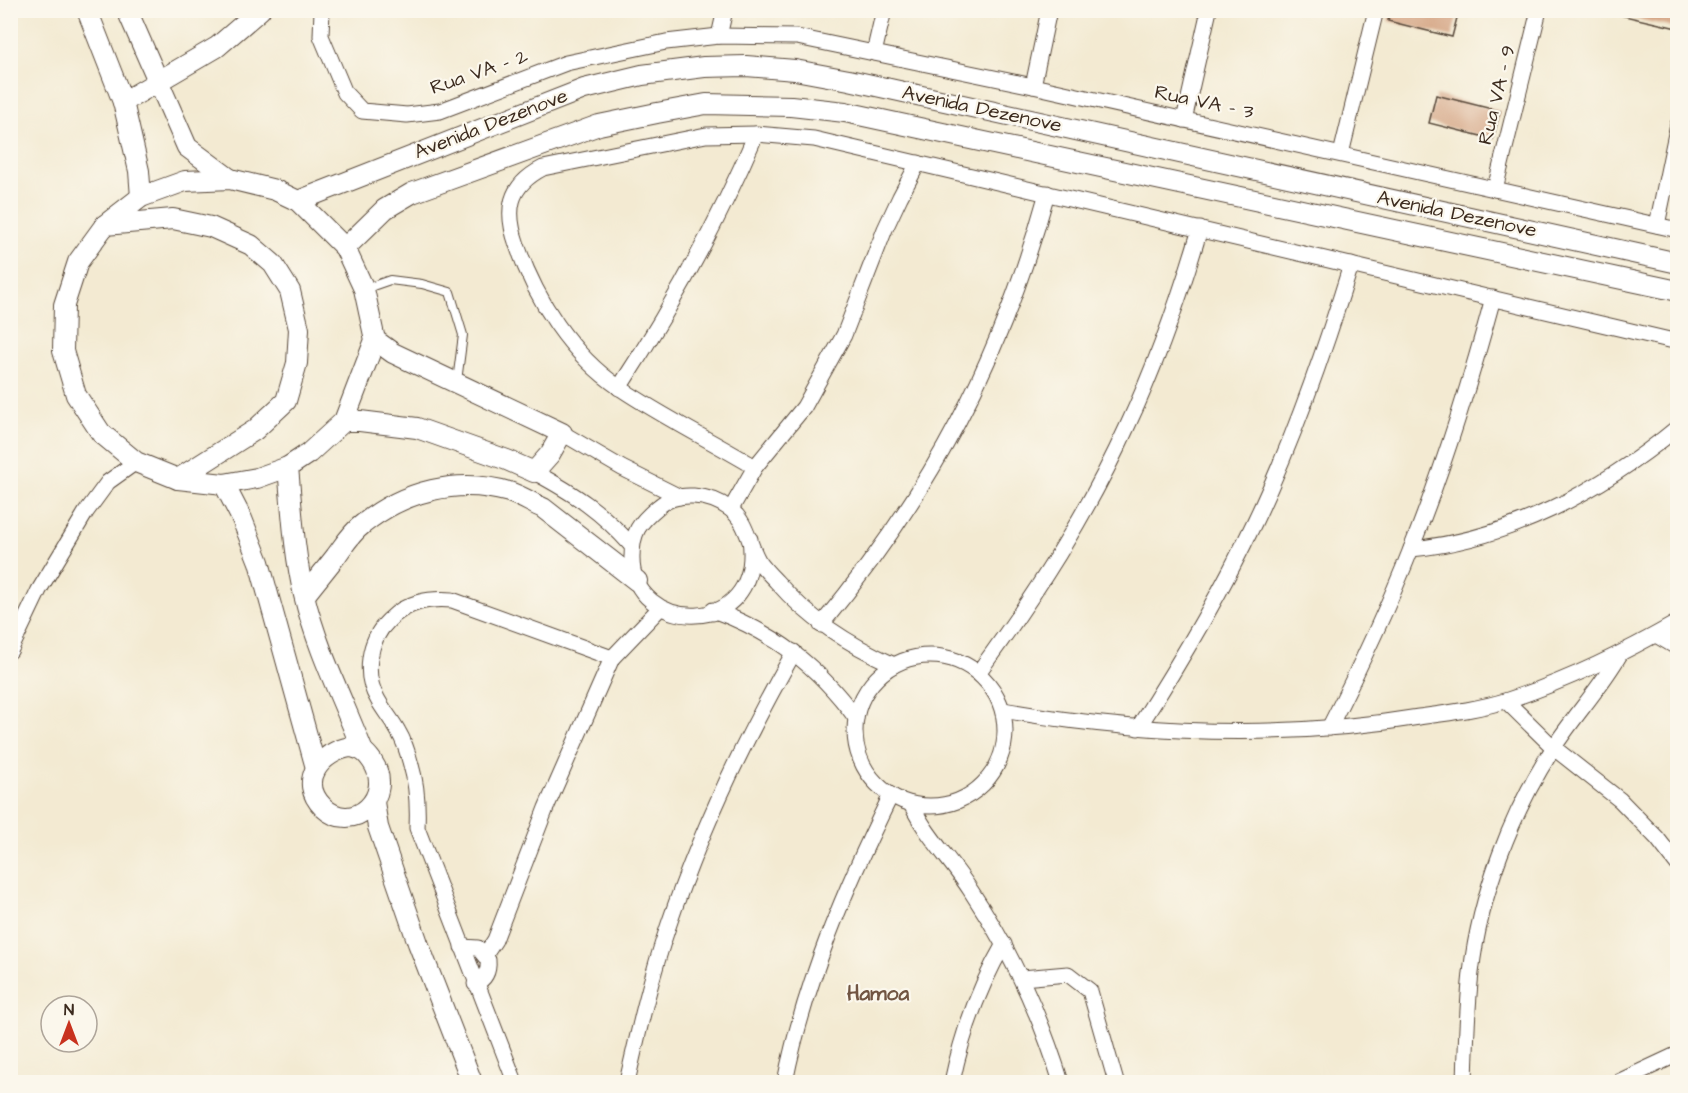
<svg xmlns="http://www.w3.org/2000/svg" width="1688" height="1093" font-family="'Architects Daughter',sans-serif">
  <style>
    .building { fill: #d5a685 }
    .lines { fill: none; stroke-linecap: round; stroke-linejoin: round }
    .service-casing { stroke: #574739; stroke-width: 10 }
    .minor-casing { stroke: #574739; stroke-width: 17 }
    .tertiary-casing { stroke: #574739; stroke-width: 22 }
    .service { stroke: #fff; stroke-width: 8 }
    .minor { stroke: #fff; stroke-width: 15 }
    .tertiary { stroke: #fff; stroke-width: 20 }
    .labels { text-anchor: middle; dominant-baseline: central; stroke-width: 4.5; stroke-linejoin: round; paint-order: stroke }
    .street-label { font-size: 20px; fill: #3b2a1e; stroke: #fbf7ec }
    .neighbourhood-label { font-size: 21px; font-weight: bold; fill: #715542; stroke: #fbf7ec }
  </style>
  <rect width="100%" height="100%" fill="#fbf7ec"/>
  <filter id="ink" filterUnits="userSpaceOnUse"><feTurbulence type="fractalNoise" baseFrequency=".0167" numOctaves="2"/><feDisplacementMap in="SourceGraphic" scale="12" xChannelSelector="R" yChannelSelector="G"/><feConvolveMatrix kernelMatrix="1 2 1 2 8 2 1 2 1" color-interpolation-filters="sRGB"/></filter>
  <filter id="wash" filterUnits="userSpaceOnUse"><feTurbulence type="fractalNoise" baseFrequency=".008" numOctaves="4" result="noise"/><feDisplacementMap in="SourceGraphic" scale="24" xChannelSelector="R" yChannelSelector="G"/><feGaussianBlur stdDeviation="1.35" result="paint"/><feColorMatrix in="noise" values="0 0 0 0 0 0 0 0 0 0 0 0 0 0 0 0 0 1.4 0 .05"/><feComposite in="paint" operator="in"/></filter>
  <g filter="url(#wash)">
    <rect width="100%" height="100%" fill="#f3ead2"/>
    <g id="blocks">
      <!-- building -->
      <g class="building">
        <polygon points="1390,10 1459,10 1452,37 1388,21"/>
        <polygon points="1620,10 1677,10 1677,28 1620,15"/>
        <polygon points="1436,95 1500,111 1493,139 1429,123"/>
      </g>
    </g>
  </g>
  <g filter="url(#ink)">
    <use href="#blocks" fill-opacity="0" stroke="#574739" stroke-width="1.5"/>
    <g class="lines">
      <!-- service casing -->
      <g class="service-casing">
        <polyline id="service" points="364,289 390,280 422,284 450,292 463,335 457,381"/>
      </g>
      <!-- minor casing -->
      <g class="minor-casing">
        <g id="minor">
          <polyline points="322,10 321,36 345,93 362,111 407,115 440,111 566,63 666,42 719,36 797,37 1033,86 1678,230"/>
          <polyline points="719,36 725,10"/>
          <polyline points="874,53 884,10"/>
          <polyline points="1033,86 1049,10"/>
          <polyline points="1184,120 1209,10"/>
          <polyline points="1341,154 1376,10"/>
          <polyline points="1495,189 1539,10"/>
          <polyline points="1657,225 1678,124"/>
          <path d="M619,388c53,-81 99,-165 137,-254"/>
          <polyline points="562,433 622,468 680,497"/>
          <path d="M755,467c-45,-27 -92,-50 -135,-79 -49,-33 -84,-88 -103,-143 -12,-34 -9,-59 26,-77l163,-33 50,-1 58,5 864,203"/>
          <path d="M534,472c41,22 67,39 98,74"/>
          <polyline points="731,509 755,467 804,407 844,335 885,229 900,197 918,163"/>
          <path d="M750,539c14,102 -120,95 -118,18 0,-25 7,-34 26,-50 19,-17 52,-13 72,2 17,13 18,33 28,51 5,8 12,15 18,21 33,38 72,63 118,84"/>
          <path d="M1411,549c99,-9 191,-59 267,-122"/>
          <path d="M713,613v-3c62,23 104,55 143,108"/>
          <path d="M821,625c111,-134 179,-263 226,-432"/>
          <polyline points="1656,635 1678,648"/>
          <polyline points="10,651 39,590 86,512 108,482 136,462"/>
          <circle cx="930" cy="731" r="75"/>
          <path d="M978,673c57,-78 109,-158 149,-246 30,-64 53,-130 73,-198"/>
          <polyline points="1506,701 1554,748 1620,800 1657,838 1678,865"/>
          <path d="M1003,710c138,24 278,30 416,7 29,-4 61,-8 89,-17 59,-19 116,-47 170,-78"/>
          <path d="M1138,728c43,-67 83,-135 117,-207 39,-82 69,-168 96,-256"/>
          <path d="M1329,728c30,-59 58,-118 82,-179 33,-82 59,-166 82,-251"/>
          <path d="M911,804c16,33 41,57 60,87 40,60 69,123 90,191"/>
          <path d="M462,947l16,1 10,12c1,11 -2,19 -13,24"/>
          <polyline points="485,955 495,940 546,808 612,658 660,608"/>
          <polyline points="1022,978 1068,974 1090,991 1116,1082"/>
          <path d="M515,1082l-98,-254c1,-21 0,-43 -6,-63 -3,-12 -7,-24 -13,-34 -6,-11 -14,-20 -20,-31 -15,-25 -10,-60 11,-80 18,-18 39,-22 63,-20l160,58"/>
          <path d="M627,1082c12,-53 24,-106 42,-158 32,-95 75,-184 125,-272"/>
          <path d="M785,1082c20,-100 61,-196 106,-287"/>
          <path d="M952,1082c10,-48 27,-95 52,-138"/>
          <path d="M1465,1082c1,-36 2,-73 6,-109 9,-78 40,-160 83,-226 21,-32 47,-60 66,-93"/>
          <polyline points="1618,1082 1678,1054"/>
        </g>
      </g>
      <!-- tertiary casing -->
      <g class="tertiary-casing">
        <g id="tertiary">
          <polyline points="87,10 123,102 139,171 141,197"/>
          <polyline points="127,10 187,147 230,179"/>
          <polyline points="123,102 217,47 260,10"/>
          <polygon points="230,179 275,190 298,201 345,248 364,289 375,340 344,421 309,453 288,467 257,478 224,484 178,479 136,462 101,433 76,395 63,351 64,305 78,262 105,225 141,197 185,181"/>
          <polyline points="298,201 584,89 642,75 704,67 746,66 795,70 849,80 1678,263"/>
          <polyline points="105,225 173,219 211,227 251,245 273,264 290,291 299,329 297,363 286,401 255,430 178,479"/>
          <polyline points="345,248 385,209 412,193 599,125 657,113 706,104 791,106 845,112 1678,291"/>
          <polyline points="344,421 360,421 417,428 507,460 534,472 550,454 562,433 393,353 375,340"/>
          <path d="M288,467c4,43 6,86 16,128 13,54 38,103 58,154"/>
          <polyline points="224,484 242,519 259,562 316,768"/>
          <path d="M305,595c10,-13 21,-26 31,-39 8,-11 16,-24 27,-32 41,-33 95,-47 146,-32 12,4 23,11 34,16l94,73"/>
          <path d="M350,747c11,2 15,4 22,14 24,35 -19,75 -49,46 -26,-26 -2,-55 27,-60z"/>
          <polyline points="374,802 378,827 418,943 472,1082"/>
        </g>
      </g>
      <!-- service -->
      <use href="#service" class="service"/>
      <!-- minor -->
      <use href="#minor" class="minor"/>
      <!-- tertiary -->
      <use href="#tertiary" class="tertiary"/>
    </g>
  </g>
  <g class="labels">
    <!-- street labels -->
    <g class="street-label">
      <text transform="translate(479 72) rotate(-19)">Rua VA - 2</text>
      <text transform="translate(1497 95) rotate(-76)">Rua VA - 9</text>
      <text transform="translate(1204 102) rotate(12)">Rua VA - 3</text>
      <text transform="translate(982 109) rotate(12)">Avenida Dezenove</text>
      <text transform="translate(491 124) rotate(-21)">Avenida Dezenove</text>
      <text transform="translate(1457 214) rotate(12)">Avenida Dezenove</text>
    </g>
    <!-- neighbourhood labels -->
    <g class="neighbourhood-label">
      <text x="878" y="993">Hamoa</text>
    </g>
  </g>
  <!-- margin -->
  <rect width="1688" height="1093" fill="none" stroke="#fbf7ec" stroke-width="36"/>
  <!-- north arrow -->
  <g transform="translate(69 1024)"><circle r="28" fill="#fbf7ec" stroke="#aea59a" stroke-width="1.5"/>
  <path d="M0-4.5L10 22L0 15L-10 22Z" fill="#c8321e"/>
  <text y="-9" font-size="16" font-weight="bold" text-anchor="middle" fill="#3b2a1e">N</text>
  </g>
</svg>
